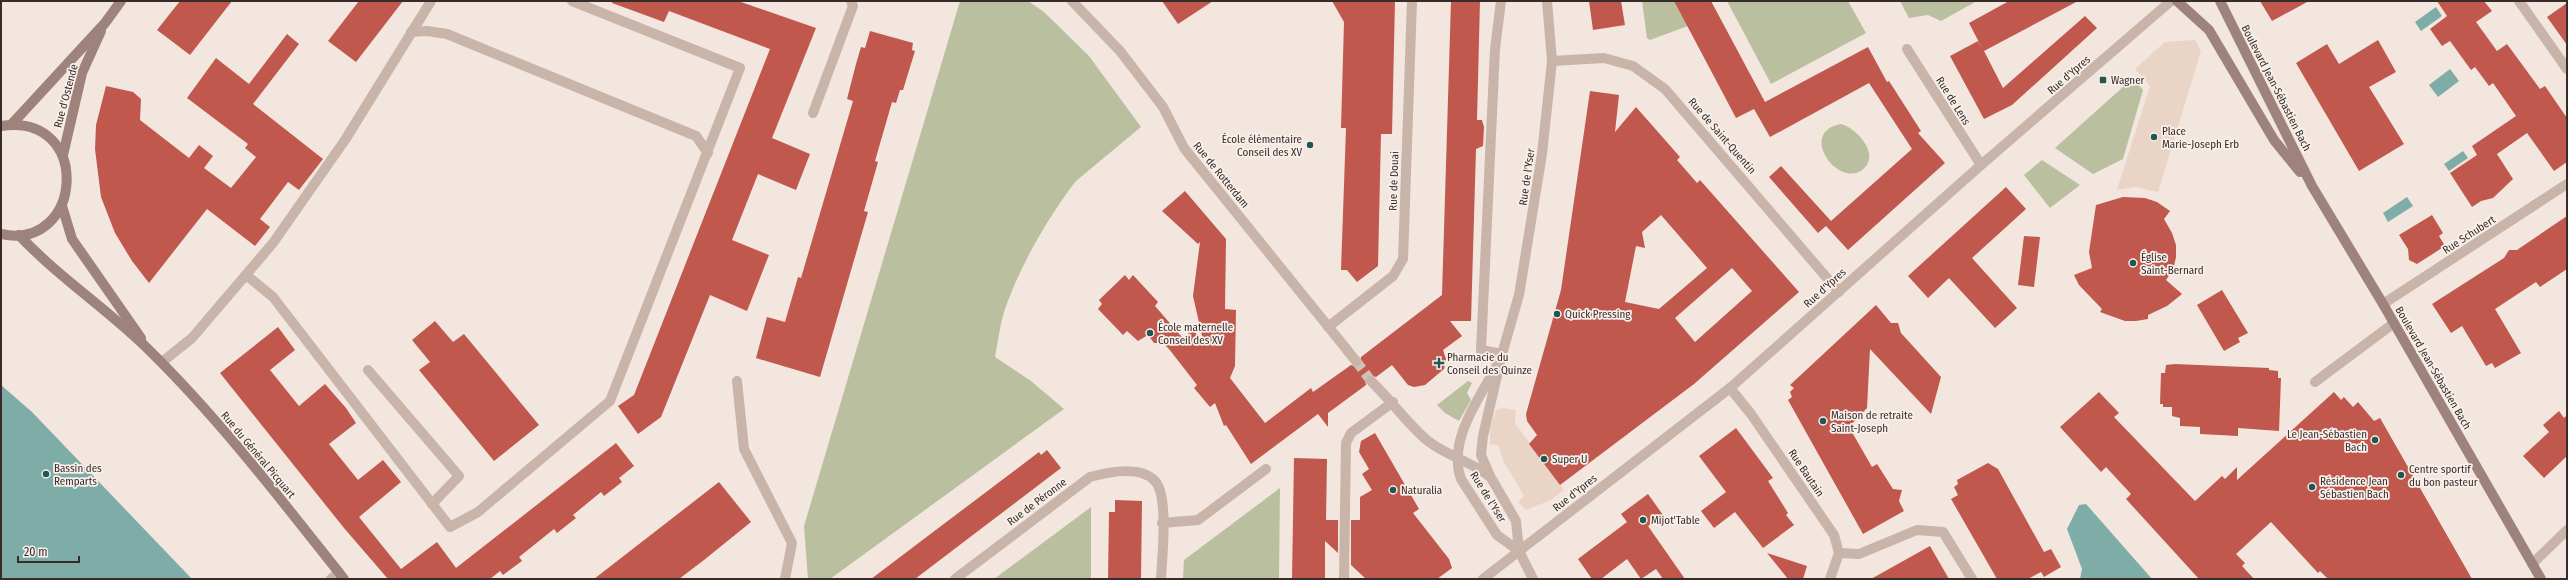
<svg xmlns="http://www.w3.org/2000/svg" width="2568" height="580" font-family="'Fira Sans Condensed',sans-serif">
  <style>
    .green { fill: #bac09f }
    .plaza { fill: #e9d4c6 }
    .water { fill: #7eada8 }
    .building { fill: #c0584d; fill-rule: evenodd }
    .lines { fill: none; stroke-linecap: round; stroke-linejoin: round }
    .street-tunnel { stroke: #cdc1ba; stroke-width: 10; stroke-dasharray: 10 5; stroke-linecap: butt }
    .lane { stroke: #c9b4aa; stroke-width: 10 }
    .street { stroke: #c9b4aa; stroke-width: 10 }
    .secondary { stroke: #9d837c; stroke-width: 10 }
    .poi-dot { fill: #215752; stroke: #f9f0eb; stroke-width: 1.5 }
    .labels { text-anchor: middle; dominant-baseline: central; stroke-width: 3.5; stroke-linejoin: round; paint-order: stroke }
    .street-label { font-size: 11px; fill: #372c2a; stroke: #f9f0eb }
    .poi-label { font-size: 11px; fill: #372c2a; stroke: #f9f0eb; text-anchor: start }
  </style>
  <rect width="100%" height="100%" fill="#f2e6de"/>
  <!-- green -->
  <g class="green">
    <path d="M960,1h68l16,11 45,44 52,71 -65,54c-28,36 -56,85 -71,128 -5,15 -7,33 -10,48l36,24 33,28 -234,170h-22l-4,-53z"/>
    <polygon points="1642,1 1678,1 1688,26 1650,40 1647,38"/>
    <polygon points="1727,1 1848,1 1866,33 1771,84"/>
    <polygon points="1900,1 1977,1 1941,21 1928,15 1909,18"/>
    <polygon points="2133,78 2143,90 2123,159 2093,174 2055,148"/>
    <path d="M1841,124c16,4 41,32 21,46 -24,18 -65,-38 -21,-46z"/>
    <polygon points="2042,160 2080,185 2050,208 2024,175"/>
    <polygon points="1468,381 1472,383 1467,393 1471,400 1459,421 1445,413 1437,405"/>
    <polygon points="1280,488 1279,579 1183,579 1184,560"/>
    <polygon points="1091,507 1091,579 994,579"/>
  </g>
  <!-- plaza -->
  <g class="plaza">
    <polygon points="2195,40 2201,51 2158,192 2136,187 2117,190 2150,86 2135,69 2165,42"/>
    <polygon points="1503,408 1516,410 1515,423 1564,490 1551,500 1526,510 1518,502 1524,496 1504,462 1498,445 1490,444 1490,428 1496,410"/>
  </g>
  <!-- water -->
  <g class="water">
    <polygon points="2436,7 2442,16 2421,31 2415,22"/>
    <polygon points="2450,69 2459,81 2438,97 2429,85"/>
    <polygon points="2463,151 2468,158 2449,171 2444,164"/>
    <polygon points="2407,197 2413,206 2388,222 2383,213"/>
    <polygon points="1,385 32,412 192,579 1,579"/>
    <polygon points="2086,504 2152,579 2080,579 2082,569 2067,529 2079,505"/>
  </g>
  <!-- building -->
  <g class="building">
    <polygon points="180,1 232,1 190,55 157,30"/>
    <polygon points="359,1 403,1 356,62 328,41"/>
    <polygon points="612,1 738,1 816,28 772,138 810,154 796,190 758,174 732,240 769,255 747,311 710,295 661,417 638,434 618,406 634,395 770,49 669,11 664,22 612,3"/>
    <polygon points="1162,1 1213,1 1178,24"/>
    <polygon points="1332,1 1395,1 1392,134 1381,134 1378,266 1357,282 1347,270 1341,270 1346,128 1341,128 1344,22"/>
    <polygon points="1451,1 1480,1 1477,120 1482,120 1484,127 1483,146 1476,149 1471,321 1450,321 1462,336 1443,350 1446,359 1444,369 1425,385 1414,387 1408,385 1392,365 1376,377 1369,375 1365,379 1366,385 1328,413 1328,427 1318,414 1251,464 1226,425 1224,426 1215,403 1210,407 1194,388 1197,385 1169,349 1163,343 1154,343 1148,335 1138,341 1127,331 1123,335 1098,309 1102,304 1099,300 1125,275 1129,280 1133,275 1158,302 1155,306 1187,343 1189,327 1203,340 1193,296 1200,242 1198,244 1162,211 1185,191 1226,239 1225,309 1236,310 1235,366 1230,378 1265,423 1311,388 1313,392 1351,365 1357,367 1360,366 1361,357 1442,295"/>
    <polygon points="1589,1 1621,1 1625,25 1593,30"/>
    <polygon points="1674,1 1711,1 1765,102 1868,47 1887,82 1889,81 1921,131 1918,133 1945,163 1848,250 1826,226 1818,233 1769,177 1781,166 1831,221 1912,149 1869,83 1770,137 1754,109 1736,118"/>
    <polygon points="2009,1 2078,1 1984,51 2003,88 2085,16 2097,28 2012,105 1984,119 1950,56 1978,41 1983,50 1969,23"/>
    <polygon points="2260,1 2309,1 2272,21"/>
    <polygon points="2437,1 2484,1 2492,11 2476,22 2497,51 2507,44 2540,89 2545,86 2567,118 2567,162 2554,171 2527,133 2497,154 2513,179 2493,198 2481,201 2472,207 2450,173 2477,155 2472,146 2516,116 2493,83 2489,86 2475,67 2471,70 2450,41 2442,46 2430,29 2447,16"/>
    <polygon points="2567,3 2567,45 2547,17"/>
    <polygon points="870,31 913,43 912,50 915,51 903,90 900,90 896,103 892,102 875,161 878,162 864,211 868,212 820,377 756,358 767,317 785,322 798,277 801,278 853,101 847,99 856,64 861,47 865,48"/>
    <polygon points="287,34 299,44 253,104 323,159 299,190 288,182 260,219 270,227 255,246 207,209 149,283 132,261 115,233 101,197 95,149 96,125 106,86 133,92 141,99 140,120 189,158 199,145 213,156 204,168 231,188 256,157 245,148 248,144 187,98 216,58 249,84"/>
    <polygon points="2378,40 2396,72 2369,87 2404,144 2359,171 2296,63 2327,44 2339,64"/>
    <path d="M1590,91l29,4 -4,37 21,-25 44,50 -3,3 20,23 3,-3 99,112 -105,92 -134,101 -31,-41 8,-9 -10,-14 -1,-7 35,-124zM1661,215l46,53 -48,41 -34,-7 11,-56 9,2 -3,-16zM1732,268l20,23 -57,51 -20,-24z"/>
    <polygon points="2006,187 2026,209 1972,258 2017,308 1995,328 1949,278 1928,298 1908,276"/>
    <polygon points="2123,197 2145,198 2157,202 2170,211 2164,219 2172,233 2176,245 2176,257 2173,270 2166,280 2182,294 2167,306 2148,315 2148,319 2136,321 2125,321 2100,312 2102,309 2079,285 2074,275 2092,268 2089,252 2096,205"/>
    <polygon points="2432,215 2443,233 2439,236 2445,246 2417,264 2409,260 2408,249 2399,235"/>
    <polygon points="2567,216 2567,269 2540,287 2536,282 2495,309 2521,353 2495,368 2492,363 2486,366 2462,326 2451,333 2432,304 2504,258 2509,250 2517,250"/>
    <polygon points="2024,236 2040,237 2034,287 2018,285"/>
    <polygon points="2222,290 2248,333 2238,338 2240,342 2224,351 2197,305"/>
    <polygon points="1876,305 1891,323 1898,323 1901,333 1941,377 1931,414 1870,349 1867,408 1849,427 1872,467 1877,464 1893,489 1902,490 1899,501 1904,511 1863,534 1788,400 1792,397 1790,392 1794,388 1790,385"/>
    <polygon points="435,321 453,342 464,334 539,425 494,461 419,370 430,362 412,340"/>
    <polygon points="278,327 295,350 270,370 299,406 325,384 346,408 356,423 329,444 358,480 383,460 401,482 359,517 401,569 437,542 456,568 616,443 634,466 619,478 622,482 604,496 601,492 573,515 576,518 557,533 554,529 519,557 522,561 503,575 500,571 490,579 388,579 344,528 220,373"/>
    <polygon points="2175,364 2269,368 2269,370 2278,371 2278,378 2281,378 2279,431 2238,428 2238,436 2200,434 2200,427 2180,426 2180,418 2172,416 2172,407 2163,407 2163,404 2160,404 2161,373 2165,373 2166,365"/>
    <polygon points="2099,392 2119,413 2114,417 2195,501 2222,476 2225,479 2237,467 2237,480 2334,392 2341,400 2344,397 2353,407 2358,402 2374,421 2380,418 2472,579 2328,579 2320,571 2318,573 2271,522 2236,554 2245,563 2242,566 2254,579 2199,579 2126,499 2131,494 2106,467 2101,472 2060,427"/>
    <polygon points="2559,411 2564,418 2567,415 2567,456 2544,478 2523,456 2549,432 2543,425"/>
    <polygon points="1736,428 1773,478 1768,481 1788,513 1786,515 1794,525 1763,548 1735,512 1714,528 1701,511 1726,492 1699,456"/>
    <polygon points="1375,433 1419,509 1413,513 1449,559 1452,568 1437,579 1366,579 1351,565 1351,520 1360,520 1360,497 1372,490 1362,474 1369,469 1359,452 1361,441"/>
    <polygon points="1047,450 1061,468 915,579 871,579 1039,452 1041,455"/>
    <polygon points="1294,458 1327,459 1326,520 1338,520 1338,553 1325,541 1325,579 1292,579"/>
    <polygon points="1988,463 1998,469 2044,552 2051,549 2061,567 2044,577 2041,572 2028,579 1997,579 1951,499 1958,495 1954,487 1958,484 1957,480"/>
    <polygon points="719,482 751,522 704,560 679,579 594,579"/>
    <polygon points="1648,494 1663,515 1648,526 1685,579 1663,579 1656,569 1641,579 1627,559 1601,579 1592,579 1578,559 1627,522 1621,514"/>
    <polygon points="1115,500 1142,501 1141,579 1108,579 1109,512 1115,512"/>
    <polygon points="1930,546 1949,579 1871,579"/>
    <polygon points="1767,553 1807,566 1803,579 1788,579"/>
  </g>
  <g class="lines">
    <!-- street-tunnel -->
    <polyline class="street-tunnel" points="1356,361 1371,381"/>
    <!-- lane -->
    <g class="lane">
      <polyline points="1501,1 1495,49 1481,350 1502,354"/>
      <polyline points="411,32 427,31 447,34 696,136 708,153"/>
      <polyline points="813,113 853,6 851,1"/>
      <polyline points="246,275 273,297 450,527 478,512 610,401 740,68 572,1"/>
      <polyline points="162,362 192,338 273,243 345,140 431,1"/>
      <polyline points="368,370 459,476 432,504"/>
      <polyline points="2315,382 2394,323"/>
      <polyline points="1162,523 1198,520 1266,469"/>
      <polyline points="331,579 339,572"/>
    </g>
    <!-- street -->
    <g class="street">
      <polyline points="1072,1 1120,51 1163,107 1184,148 1356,361"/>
      <polyline points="2519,1 2567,69"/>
      <polyline points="1907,49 1981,165"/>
      <polyline points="1552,61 1604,58 1633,66 1665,89 1839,292"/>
      <polyline points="2383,304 2567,184"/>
      <polyline points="1328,327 1393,276 1403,259 1412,1"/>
      <path d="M1497,365c-17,33 -50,75 -36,114l36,56 22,16"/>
      <polyline points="737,381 744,449 792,543 785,579"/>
      <path d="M1371,381c19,18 39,46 57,60 19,15 42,20 61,35"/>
      <polyline points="1730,388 1751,414 1834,535 1839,553 1830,579"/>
      <polyline points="1839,553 1859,554 1917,530 1943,532 1972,579"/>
      <polyline points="2532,564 2567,530"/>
      <path d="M955,579l135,-102c18,-5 50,-12 65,4 14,15 7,77 6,98"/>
      <polyline points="1344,579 1346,443 1351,433 1393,402"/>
      <polyline points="1483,579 1730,388 1981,165 2171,1"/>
      <polyline points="1533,579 1519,551 1516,521 1490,476 1481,455 1483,436 1502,354 1519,295 1542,154 1552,61 1547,1"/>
    </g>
    <!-- secondary -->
    <g class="secondary">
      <polyline points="2177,1 2209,30 2274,140 2300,172"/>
      <polyline points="2220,1 2312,186 2383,304 2541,579"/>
      <polyline points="11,125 105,23 121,1"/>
      <path d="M1,126c92,-14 83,126 0,108"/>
      <polyline points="63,155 82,73 101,31"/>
      <polyline points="62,206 72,239 141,338"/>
      <path d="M19,235c40,43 90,75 131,116 71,70 132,150 194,228"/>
    </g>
  </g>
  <!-- markers -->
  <g class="poi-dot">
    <rect x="2099" y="76" width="8" height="8" rx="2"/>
    <circle cx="2154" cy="137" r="4"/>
    <circle cx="1310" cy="145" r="4"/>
    <circle cx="2133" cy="263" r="4"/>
    <circle cx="1557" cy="314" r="4"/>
    <circle cx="1150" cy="333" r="4"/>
    <path d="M1437 357h4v4h4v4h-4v4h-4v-4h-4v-4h4z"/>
    <circle cx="1823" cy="421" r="4"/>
    <circle cx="2375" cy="440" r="4"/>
    <circle cx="1544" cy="459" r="4"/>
    <circle cx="46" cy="474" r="4"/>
    <circle cx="2401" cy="475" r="4"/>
    <circle cx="2312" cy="487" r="4"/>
    <circle cx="1393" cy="490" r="4"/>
    <circle cx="1643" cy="520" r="4"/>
  </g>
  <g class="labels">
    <!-- street labels -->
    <g class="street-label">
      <text transform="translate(2069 75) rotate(-41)">Rue d'Ypres</text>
      <text transform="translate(2276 88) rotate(63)">Boulevard Jean-Sébastien Bach</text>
      <text transform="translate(66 96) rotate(-75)">Rue d'Ostende</text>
      <text transform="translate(1953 101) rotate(58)">Rue de Lens</text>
      <text transform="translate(1722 136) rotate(49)">Rue de Saint-Quentin</text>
      <text transform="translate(1221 175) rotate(51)">Rue de Rotterdam</text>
      <text transform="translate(1527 177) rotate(-82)">Rue de l'Yser</text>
      <text transform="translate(1394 181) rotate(-88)">Rue de Douai</text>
      <text transform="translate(2469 235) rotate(-33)">Rue Schubert</text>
      <text transform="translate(1825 288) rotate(-42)">Rue d'Ypres</text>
      <text transform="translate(2433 368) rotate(60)">Boulevard Jean-Sébastien Bach</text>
      <text transform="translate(258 455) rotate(50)">Rue du Général Picquart</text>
      <text transform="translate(1806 473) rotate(56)">Rue Bautain</text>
      <text transform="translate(1575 493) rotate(-38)">Rue d'Ypres</text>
      <text transform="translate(1488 497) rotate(58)">Rue de l'Yser</text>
      <text transform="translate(1037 502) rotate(-37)">Rue de Péronne</text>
    </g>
    <!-- poi labels -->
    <g class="poi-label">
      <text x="2111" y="80">Wagner</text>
      <text x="2162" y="131">Place<tspan x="2162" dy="13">Marie-Joseph Erb</tspan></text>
      <text x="1302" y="139" text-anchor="end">École élémentaire<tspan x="1302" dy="13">Conseil des XV</tspan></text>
      <text x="2141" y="257">Église<tspan x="2141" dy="13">Saint-Bernard</tspan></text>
      <text x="1565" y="314">Quick Pressing</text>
      <text x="1158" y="327">École maternelle<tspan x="1158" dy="13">Conseil des XV</tspan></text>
      <text x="1447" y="357">Pharmacie du<tspan x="1447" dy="13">Conseil des Quinze</tspan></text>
      <text x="1831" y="415">Maison de retraite<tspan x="1831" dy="13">Saint-Joseph</tspan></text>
      <text x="2367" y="434" text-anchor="end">Le Jean-Sébastien<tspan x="2367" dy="13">Bach</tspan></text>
      <text x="1552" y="459">Super U</text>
      <text x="54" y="468">Bassin des<tspan x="54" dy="13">Remparts</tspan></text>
      <text x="2409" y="469">Centre sportif<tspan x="2409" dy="13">du bon pasteur</tspan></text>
      <text x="2320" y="481">Résidence Jean<tspan x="2320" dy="13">Sébastien Bach</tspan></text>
      <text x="1401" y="490">Naturalia</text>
      <text x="1651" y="520">Mijot'Table</text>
    </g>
  </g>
  <!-- border -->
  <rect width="2568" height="580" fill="none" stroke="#372c2a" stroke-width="4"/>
  <!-- scale -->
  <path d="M18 556v6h61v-6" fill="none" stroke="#372c2a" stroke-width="2"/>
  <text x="24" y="556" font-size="12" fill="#372c2a" stroke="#f9f0eb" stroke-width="3" paint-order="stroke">20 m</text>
</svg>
